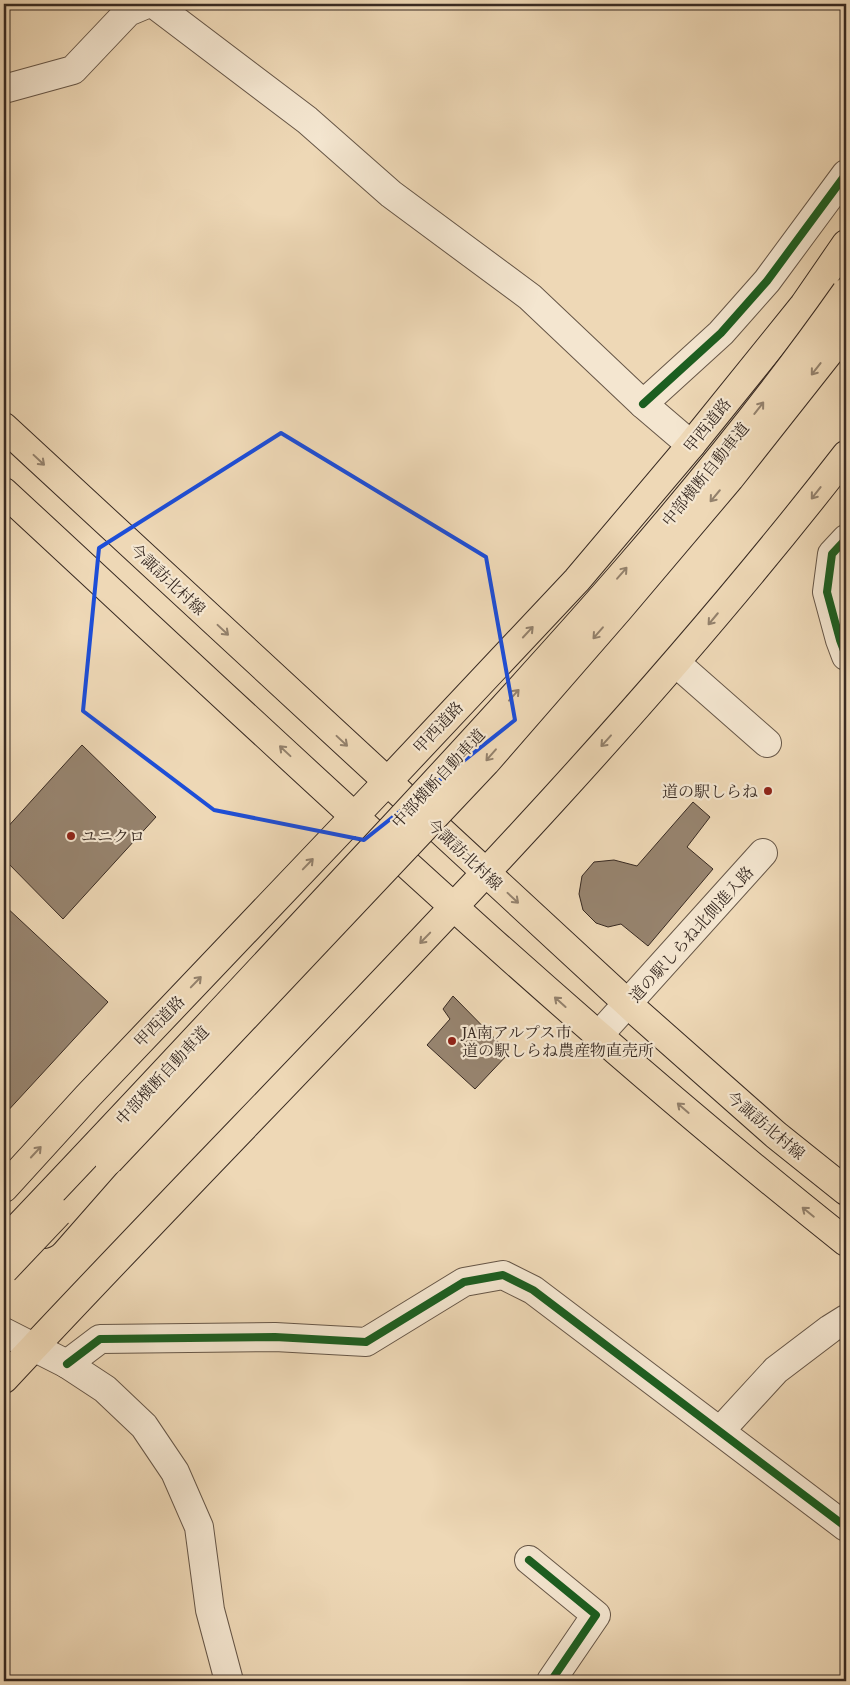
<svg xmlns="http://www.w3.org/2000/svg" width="850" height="1685" font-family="'Gentium Book Plus','Noto Serif JP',serif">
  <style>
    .building { fill: #97846f; stroke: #382a22 }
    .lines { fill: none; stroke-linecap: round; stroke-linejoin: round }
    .minor-casing { stroke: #665647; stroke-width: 30 }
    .major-casing { stroke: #382a22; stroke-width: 30 }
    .highway-casing { stroke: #382a22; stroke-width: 30 }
    .minor { stroke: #f4e6d0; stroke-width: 28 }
    .major { stroke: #eed8b6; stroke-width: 28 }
    .highway { stroke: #eed8b6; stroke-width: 28 }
    .highway-bridge-casing { stroke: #382a22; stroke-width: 30; stroke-linecap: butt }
    .highway-bridge { stroke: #eed8b6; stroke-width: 28 }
    .cycleway-casing { stroke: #f4e6d0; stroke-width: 11 }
    .cycleway { stroke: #1b5e20; stroke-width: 8 }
    .oneway { stroke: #93816c }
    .marked { fill: none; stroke: #1d4ed8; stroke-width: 4; stroke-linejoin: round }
    .poi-dot { fill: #8f2418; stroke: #f4e6d0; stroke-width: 2 }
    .labels { text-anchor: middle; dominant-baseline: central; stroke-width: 4.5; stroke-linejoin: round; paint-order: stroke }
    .street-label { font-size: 16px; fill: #382a22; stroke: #f4e6d0 }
    .poi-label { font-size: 16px; fill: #382a22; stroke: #f4e6d0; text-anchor: start }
  </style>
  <rect width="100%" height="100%" fill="#eed8b6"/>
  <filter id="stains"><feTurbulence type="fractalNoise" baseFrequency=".004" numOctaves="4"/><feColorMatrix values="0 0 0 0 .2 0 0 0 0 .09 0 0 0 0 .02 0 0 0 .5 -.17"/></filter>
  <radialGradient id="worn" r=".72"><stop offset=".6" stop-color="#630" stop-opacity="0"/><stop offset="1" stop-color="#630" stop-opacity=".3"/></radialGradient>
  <!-- building -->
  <g class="building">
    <polygon points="82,745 156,817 63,919 4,859 4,831"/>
    <polygon points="693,802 710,817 687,847 713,869 648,946 621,924 608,927 596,923 583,910 579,894 582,876 594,862 614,860 637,866"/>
    <polygon points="4,905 108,1002 4,1115"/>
    <polygon points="453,996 509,1053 475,1089 427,1045 450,1019 443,1009"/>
  </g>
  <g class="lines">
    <!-- minor casing -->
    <g class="minor-casing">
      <g id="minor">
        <polyline points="154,4 307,120 391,194 530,297 643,404 691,445"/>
        <polyline points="4,89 73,70 128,12 147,4"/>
        <polyline points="643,404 721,333 767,281 846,174"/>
        <polyline points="846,539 832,554 827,592 840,640 846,656"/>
        <polyline points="676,663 767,743"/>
        <polyline points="598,1036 763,853"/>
        <polyline points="4,1332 67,1364 105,1389 144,1426 175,1472 199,1527 210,1610 229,1681"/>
        <polyline points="67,1364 100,1339 275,1337 366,1342 464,1282 503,1275 533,1290 846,1527"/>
        <polyline points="720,1431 776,1370 830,1329 846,1319"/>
        <polyline points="529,1560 596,1615 551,1681"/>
      </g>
    </g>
    <!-- major casing -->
    <g class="major-casing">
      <g id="major">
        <polyline points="4,427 638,1013 776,1135 846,1191"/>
        <path d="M4,492c276,255 548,516 842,750"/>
      </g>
    </g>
    <!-- highway casing -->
    <g class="highway-casing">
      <g id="highway">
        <polyline points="4,1188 87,1097 387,782 577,580 691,445 804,305 846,244"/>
        <polyline points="44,1234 109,1160"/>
        <path d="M4,1379c284,-305 586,-594 842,-924"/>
      </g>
    </g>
    <!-- minor -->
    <use href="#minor" class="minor"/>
    <!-- major -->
    <use href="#major" class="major"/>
    <!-- highway -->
    <use href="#highway" class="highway"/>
    <!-- highway-bridge casing -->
    <g class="highway-bridge-casing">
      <g id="highway-bridge">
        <polyline points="109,1161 486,762 620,608 730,478 846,331"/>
        <path d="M4,1242c132,-138 262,-279 393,-419 157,-169 316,-342 449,-531"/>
        <polyline points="4,1270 58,1213"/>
      </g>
    </g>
    <!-- highway-bridge -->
    <use href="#highway-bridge" class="highway-bridge"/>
    <!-- cycleway casing -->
    <g class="cycleway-casing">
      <g id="cycleway">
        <polyline points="643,404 721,333 767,281 846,174"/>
        <polyline points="846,539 832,554 827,592 840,640 846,656"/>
        <polyline points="67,1364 100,1339 275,1337 366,1342 464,1282 503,1275 533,1290 846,1527"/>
        <polyline points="529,1560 596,1615 551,1681"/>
      </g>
    </g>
    <!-- cycleway -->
    <use href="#cycleway" class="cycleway"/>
  </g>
  <!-- one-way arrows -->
  <defs><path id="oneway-shaft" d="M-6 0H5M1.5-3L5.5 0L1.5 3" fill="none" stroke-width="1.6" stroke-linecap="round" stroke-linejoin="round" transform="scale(1.25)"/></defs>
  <g class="oneway">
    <use href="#oneway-shaft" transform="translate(816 369) rotate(128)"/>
    <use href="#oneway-shaft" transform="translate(759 408) rotate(-52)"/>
    <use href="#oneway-shaft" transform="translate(39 460) rotate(43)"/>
    <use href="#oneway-shaft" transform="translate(816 493) rotate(128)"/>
    <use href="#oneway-shaft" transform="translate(715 496) rotate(130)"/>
    <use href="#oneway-shaft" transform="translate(622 573) rotate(-49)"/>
    <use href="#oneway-shaft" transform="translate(713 619) rotate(130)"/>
    <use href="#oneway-shaft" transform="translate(223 630) rotate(43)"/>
    <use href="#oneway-shaft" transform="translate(528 632) rotate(-47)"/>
    <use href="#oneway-shaft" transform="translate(598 633) rotate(131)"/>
    <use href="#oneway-shaft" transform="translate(514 695) rotate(-48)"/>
    <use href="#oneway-shaft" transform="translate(342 741) rotate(43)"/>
    <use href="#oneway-shaft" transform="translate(606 741) rotate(132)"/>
    <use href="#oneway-shaft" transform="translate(285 751) rotate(-137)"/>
    <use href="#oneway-shaft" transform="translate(491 755) rotate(131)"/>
    <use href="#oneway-shaft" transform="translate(308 864) rotate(-46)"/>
    <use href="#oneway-shaft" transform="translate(513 898) rotate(43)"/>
    <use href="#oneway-shaft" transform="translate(425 938) rotate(134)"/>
    <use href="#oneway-shaft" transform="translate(196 982) rotate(-46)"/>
    <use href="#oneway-shaft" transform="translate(560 1002) rotate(-138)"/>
    <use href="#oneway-shaft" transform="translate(683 1108) rotate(-139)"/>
    <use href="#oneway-shaft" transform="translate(36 1152) rotate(-47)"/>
    <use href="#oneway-shaft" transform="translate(808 1212) rotate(-141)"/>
  </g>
  <!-- marked area -->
  <path class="marked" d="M281,433l205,124 29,163 -151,120 -150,-30 -131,-99 16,-163z"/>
  <!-- markers -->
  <g class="poi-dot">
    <circle cx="768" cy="791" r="5"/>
    <circle cx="71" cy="836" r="5"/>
    <circle cx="452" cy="1041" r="5"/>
  </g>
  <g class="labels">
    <!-- street labels -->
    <g class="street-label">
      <text transform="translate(707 425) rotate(-51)">甲西道路</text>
      <text transform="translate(705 474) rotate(-51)">中部横断自動車道</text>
      <text transform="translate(168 579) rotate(43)">今諏訪北村線</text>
      <text transform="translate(438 727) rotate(-47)">甲西道路</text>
      <text transform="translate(438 778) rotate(-47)">中部横断自動車道</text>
      <text transform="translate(465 854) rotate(43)">今諏訪北村線</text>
      <text transform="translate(691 934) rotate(-48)">道の駅しらね北側進入路</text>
      <text transform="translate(159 1021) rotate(-46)">甲西道路</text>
      <text transform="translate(162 1075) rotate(-47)">中部横断自動車道</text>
      <text transform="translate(766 1125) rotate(40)">今諏訪北村線</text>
    </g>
    <!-- poi labels -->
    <g class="poi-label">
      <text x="758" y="791" text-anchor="end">道の駅しらね</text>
      <text x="81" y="836">ユニクロ</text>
      <text x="462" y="1032">JA南アルプス市<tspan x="462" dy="18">道の駅しらね農産物直売所</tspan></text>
    </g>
  </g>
  <!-- margin -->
  <rect width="850" height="1685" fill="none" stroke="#eed8b6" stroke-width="20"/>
  <rect x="5" y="5" width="840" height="1675" fill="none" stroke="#382a22" stroke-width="2.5"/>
  <rect x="10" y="10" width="830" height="1665" fill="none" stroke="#382a22"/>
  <rect width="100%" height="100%" filter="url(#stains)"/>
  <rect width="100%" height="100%" fill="url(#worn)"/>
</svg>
